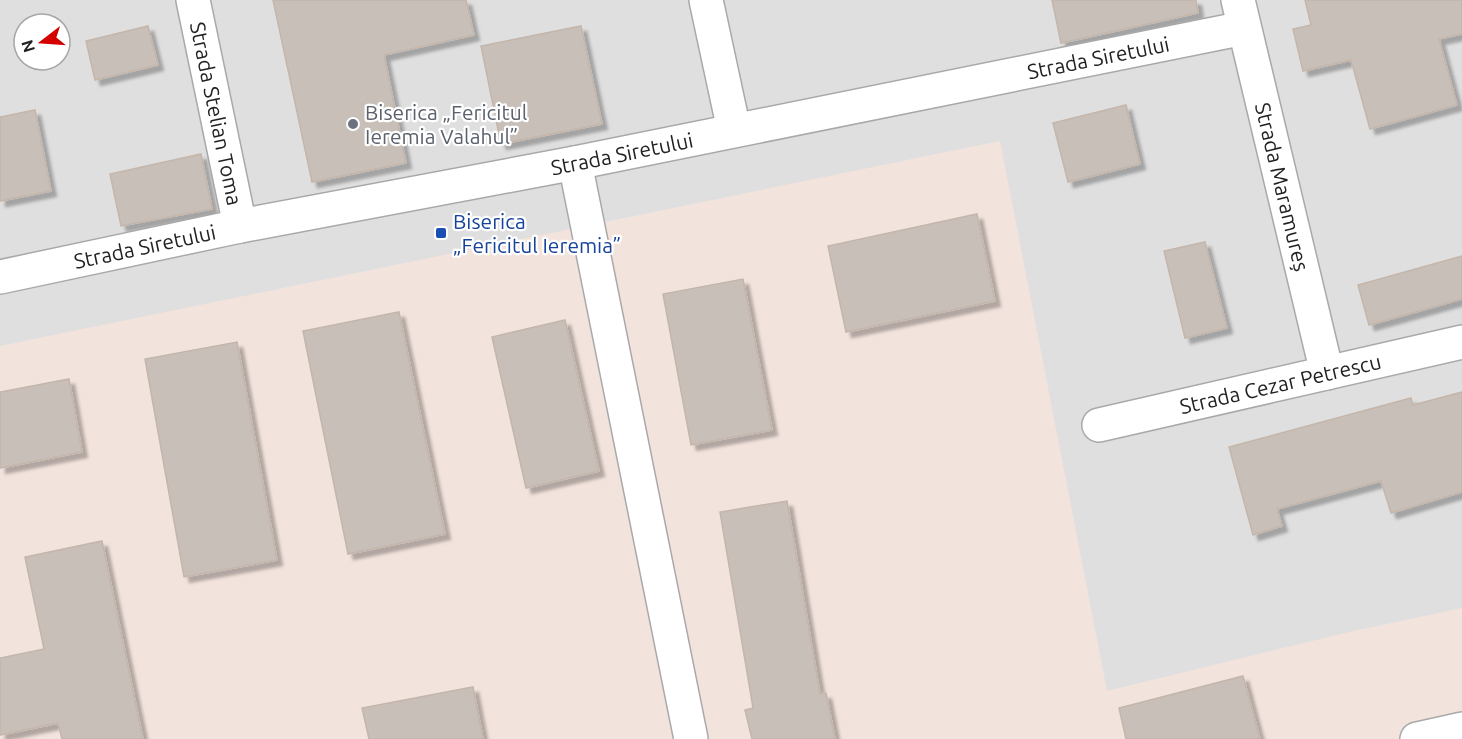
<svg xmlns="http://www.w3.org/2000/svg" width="1462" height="739" font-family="Ubuntu,sans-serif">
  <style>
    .residential { fill: #e0dfdf; fill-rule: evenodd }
    .military { fill: #f3e3dd }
    .building { fill: #c7bfb8; stroke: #c4b6ab; stroke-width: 1.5; filter: url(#shadow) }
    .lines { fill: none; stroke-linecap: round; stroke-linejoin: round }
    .minor-casing { stroke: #a9a9a9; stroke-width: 36 }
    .minor { stroke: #fff; stroke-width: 33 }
    .worship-dot { fill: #6b7280; stroke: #fff; stroke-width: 2 }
    .transit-dot { fill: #1a4fb4; stroke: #fff; stroke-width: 2 }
    .labels { text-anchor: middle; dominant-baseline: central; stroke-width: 4.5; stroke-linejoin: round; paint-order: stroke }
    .street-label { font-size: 21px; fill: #222; stroke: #fff }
    .worship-label { font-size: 21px; fill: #5b616d; stroke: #fff; text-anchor: start }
    .transit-label { font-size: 21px; fill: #164399; stroke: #fff; text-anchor: start }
  </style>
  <defs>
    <filter id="shadow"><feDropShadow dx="5.5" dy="5.5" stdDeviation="1.5" flood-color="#0004"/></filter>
  </defs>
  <rect width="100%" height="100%" fill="#f2efe9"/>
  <!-- residential -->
  <path class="residential" d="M0,0h1462v739h-1462zM24,24h36v36h-36z"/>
  <!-- military -->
  <polygon class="military" points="1000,141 1107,691 1349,632 1462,608 1462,739 0,739 0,346"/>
  <!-- building -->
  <g class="building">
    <polygon points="273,0 466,0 474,35 384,55 406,163 312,182"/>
    <polygon points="1052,0 1196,0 1198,13 1061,43"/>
    <polygon points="1305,0 1462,0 1462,34 1439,39 1457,105 1370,129 1351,60 1303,71 1293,29 1311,25"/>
    <polygon points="148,26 158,65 95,80 86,41"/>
    <polygon points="581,26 602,124 501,144 481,46"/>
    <polygon points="1126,105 1140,164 1068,182 1053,123"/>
    <polygon points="35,110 51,191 0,201 0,117"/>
    <polygon points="201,154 212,209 121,226 110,174"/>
    <polygon points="977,214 995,301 846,332 828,246"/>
    <polygon points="1205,242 1227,328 1185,338 1164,251"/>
    <polygon points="1462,256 1462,299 1369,325 1358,285"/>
    <polygon points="743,279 772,430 691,445 663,294"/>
    <polygon points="399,312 445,534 348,554 303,331"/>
    <polygon points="565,320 599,471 526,488 492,337"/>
    <polygon points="237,342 277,560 184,577 145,359"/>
    <polygon points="69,379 82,452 0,468 0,392"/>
    <polygon points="1462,392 1462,492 1391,513 1381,481 1277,509 1282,526 1253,535 1229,447 1411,398 1413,405"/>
    <polygon points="787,501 820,694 826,693 835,739 752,739 745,710 753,708 720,512"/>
    <polygon points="102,541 143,739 62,739 58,723 0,735 0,658 44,649 25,557"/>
    <polygon points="1243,676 1260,739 1126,739 1119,708"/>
    <polygon points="473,687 483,739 369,739 362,708"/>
  </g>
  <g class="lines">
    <!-- minor casing -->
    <g class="minor-casing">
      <g id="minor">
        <path id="s1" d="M193,0l47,226"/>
        <polyline points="706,0 734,130"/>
        <path id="s2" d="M1238,0l89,373"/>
        <polyline points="575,163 691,739"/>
        <path id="s3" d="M0,277l240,-51 335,-63 669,-135"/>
        <path id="s4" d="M1099,425l363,-83"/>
        <polyline points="1417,739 1462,729"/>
      </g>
    </g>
    <!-- minor -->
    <use href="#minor" class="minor"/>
  </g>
  <!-- markers -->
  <circle class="worship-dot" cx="353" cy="124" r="6"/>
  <rect class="transit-dot" x="435" y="227" width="12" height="12" rx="3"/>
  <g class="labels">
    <!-- street labels -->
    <g class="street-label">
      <text stroke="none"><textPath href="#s3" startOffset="1120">Strada Siretului</textPath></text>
      <text stroke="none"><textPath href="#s1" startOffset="116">Strada Stelian Toma</textPath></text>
      <text stroke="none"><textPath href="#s3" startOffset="634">Strada Siretului</textPath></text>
      <text stroke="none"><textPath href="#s2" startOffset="192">Strada Maramureș</textPath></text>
      <text stroke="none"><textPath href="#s3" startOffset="148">Strada Siretului</textPath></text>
      <text stroke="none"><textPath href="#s4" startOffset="186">Strada Cezar Petrescu</textPath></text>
    </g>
    <!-- worship labels -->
    <g class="worship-label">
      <text x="365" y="112">Biserica „Fericitul<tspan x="365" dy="24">Ieremia Valahul”</tspan></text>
    </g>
    <!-- transit labels -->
    <g class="transit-label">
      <text x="453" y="221">Biserica<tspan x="453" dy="24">„Fericitul Ieremia”</tspan></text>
    </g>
  </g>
  <!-- north arrow -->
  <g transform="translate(42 42) rotate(253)"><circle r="28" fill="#ffffff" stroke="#a7a7a7" stroke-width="1.5"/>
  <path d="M0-4.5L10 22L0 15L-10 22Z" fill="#d40000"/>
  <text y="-9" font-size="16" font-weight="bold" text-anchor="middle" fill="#222222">N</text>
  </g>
</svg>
